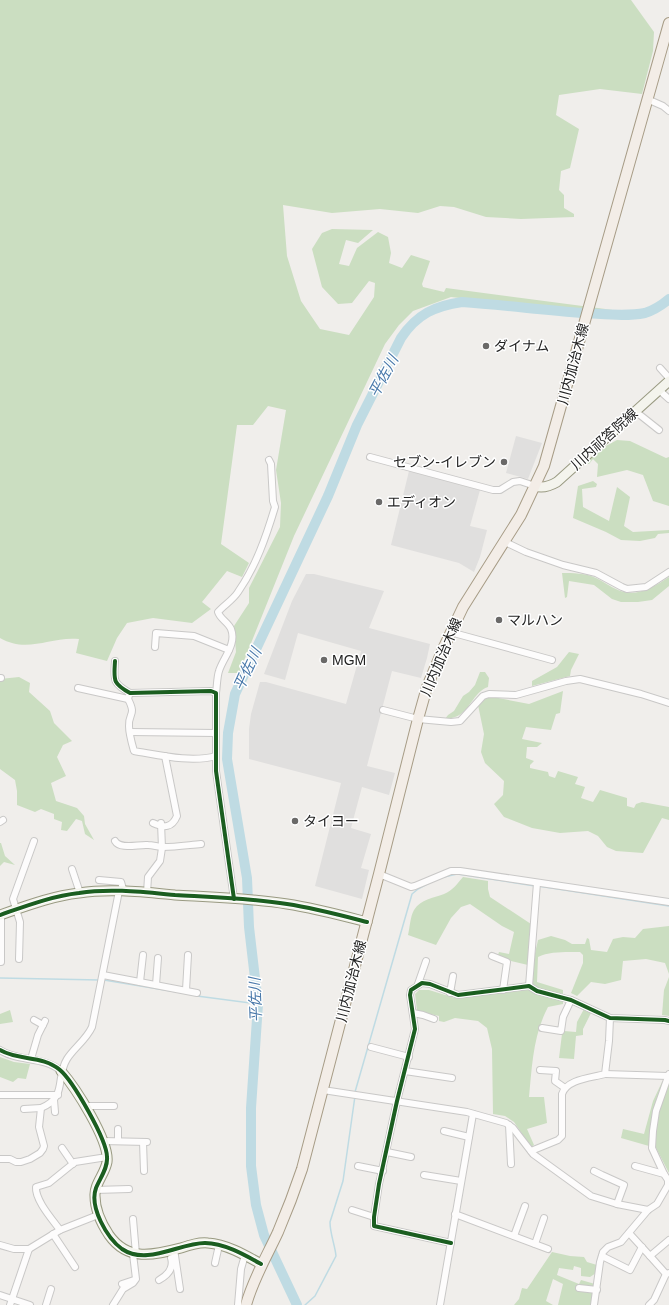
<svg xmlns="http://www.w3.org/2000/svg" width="669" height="1305" font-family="Arial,'Noto Sans JP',sans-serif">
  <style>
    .forest { fill: #cbdec1 }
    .parking { fill: #e0dfde }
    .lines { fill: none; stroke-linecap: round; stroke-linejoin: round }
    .stream { stroke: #bfdbe3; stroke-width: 1.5 }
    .river { stroke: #bfdbe3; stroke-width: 10 }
    .street-casing { stroke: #c9c8c7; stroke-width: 8 }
    .secondary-casing { stroke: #999a82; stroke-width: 11 }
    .primary-casing { stroke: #a79c86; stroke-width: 12 }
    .street { stroke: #fdfcfc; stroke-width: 6 }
    .secondary { stroke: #f4f4ed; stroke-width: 9 }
    .primary { stroke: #f3ede7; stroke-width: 10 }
    .cycleway-casing { stroke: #fff; stroke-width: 6 }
    .cycleway { stroke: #1b5e20; stroke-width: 4 }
    .poi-dot { fill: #6a6968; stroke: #fff; stroke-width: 1.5 }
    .labels { text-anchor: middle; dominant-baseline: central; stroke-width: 3; stroke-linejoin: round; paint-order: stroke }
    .poi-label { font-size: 14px; fill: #222; stroke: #fff; text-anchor: start }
    .street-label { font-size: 14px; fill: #222; stroke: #fff }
    .water-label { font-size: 15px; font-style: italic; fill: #4a7aab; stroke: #fff }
  </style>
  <rect width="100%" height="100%" fill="#f0eeeb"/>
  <!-- forest -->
  <g class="forest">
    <path d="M0,0h631l23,32 -1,19 -11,43 -42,-5 -41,6 -3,20 23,14 -9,39 -9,3 -2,19 5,5v13l10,6v3l-53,2 -35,-2 -32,-10 -14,-1 -22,7 -38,-4 -48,4 -49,-8 4,51 14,45 19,28 29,6 25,-38 1,-14 -6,-2 -17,22 -14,1 -16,-17 -10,-38 10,-16 10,-4 41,1 -15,13 -12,-3 -7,24 10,2 8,-18 21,-16 10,5 3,16 -2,10 13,5 9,-13 19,6 -8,23 1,3 21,5 2,-4 167,22 -65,-2 -97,-11 -38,14 -14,14 -14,19 -91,192 -55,137h-11l8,-21 -2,-26 15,-23v-15l31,-61 1,-24 -5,-33 10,-60 -18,-4 -15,19h-16l-16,119 28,19 -7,14 -15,-6 -25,31 9,7 -19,14 -39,-5 -26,5 -10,15 -10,23 -31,-8 3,-14c-29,-3 -51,15 -79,-1z"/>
    <polygon points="617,440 630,441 666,458 669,457 669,506 653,501 643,475 627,470 597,477 598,464 593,459 589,464 586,463 587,458 595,452"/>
    <polygon points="593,481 597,484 596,487 582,489 583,507 609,521 617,487 630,497 624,526 633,532 669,530 669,533 658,534 655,538 640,541 621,540 606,532 573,518 578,486"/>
    <path d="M562,573c11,0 23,0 34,5 7,3 14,9 22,12 18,8 36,-3 51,-13v9l-17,14 -14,2h-17l-9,-3 -18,-14 -25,-4 -2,16 -2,1z"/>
    <polygon points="569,652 579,654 571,670 570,676 532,686 532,681 557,667"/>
    <path d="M480,672h5l4,6 -1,9c-15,5 -18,25 -33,30 -3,1 -7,2 -10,2l3,-4 6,-4 9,-15 6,-4 6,-7z"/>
    <polygon points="19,677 30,683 29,692 50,711 54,723 72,741 63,745 57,757 66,776 51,783 56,801 77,808 84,816 85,824 94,840 85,834 82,821 76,819 67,831 61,830 62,822 54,819 54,814 41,809 35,812 17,805 17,791 15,780 0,769 0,679"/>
    <polygon points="563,691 560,713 556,714 551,730 526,727 522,739 542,743 537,747 527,747 526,758 534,761 530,765 530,768 548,772 549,776 555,778 558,771 578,777 575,784 585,787 581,798 593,802 600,790 627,798 627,806 634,808 636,804 642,802 669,807 669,820 662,818 643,853 616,851 607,847 598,836 588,831 560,833 532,828 504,817 494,804 503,795 504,781 485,763 481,752 484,734 478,705 484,698 493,697 529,704"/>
    <polygon points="0,843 1,843 5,856 15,865 4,862 0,866"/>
    <path d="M463,877l25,4v8l2,8 41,27 -3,41 -17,-4 -13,-6 1,-3 10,2 5,-22 -12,-6 -32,-22 -9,3 -10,11 -15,27 -28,-10c2,-8 2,-18 6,-25 7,-11 19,-12 30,-16 9,-4 13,-10 19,-17z"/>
    <path d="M669,926v48l-4,-11 -19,-4 -23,2 -2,19 -16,4 -14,-2 -14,14 -6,-3 12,-30v-8l-3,-3c-13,0 -30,-1 -42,5l-1,25 26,8v14l-15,3c-15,28 -16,60 -19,90h15l3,26 -20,6 7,16 -3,2 -17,-25 -9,-6 -12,-2 -1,-65 -5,-21 -9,-7 -23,-3 -11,4 -5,-1v-5l-22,-5 -2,-17 4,-4h10l26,8 72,-9 11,-49 13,-4 14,4 7,4h13l2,-6 2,1 2,11 16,2 6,-13 10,-2 12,1 8,-9z"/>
    <polygon points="669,977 669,1016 662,1015 664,990"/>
    <polygon points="584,1009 591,1013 583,1029 583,1035 576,1036 574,1059 559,1058 562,1034 564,1031 576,1032 577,1022"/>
    <polygon points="10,1010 13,1022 0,1024 0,1014"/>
    <polygon points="0,1057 14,1062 30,1064 26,1079 18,1078 13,1082 0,1077"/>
    <polygon points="669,1079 669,1173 656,1148 621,1138 623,1129 644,1134 653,1101 662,1082"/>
    <polygon points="552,1252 570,1256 584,1257 587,1262 597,1265 596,1273 590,1277 581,1276 581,1268 574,1266 573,1270 559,1268 557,1275 579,1284 581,1280 595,1284 591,1305 558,1305 563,1284 553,1279 546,1301 553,1305 514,1305 519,1299 522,1288 527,1289"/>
  </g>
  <!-- parking -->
  <g class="parking">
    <polygon points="516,436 542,443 528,479 506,473"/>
    <polygon points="409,471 480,490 470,526 487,530 480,557 474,572 459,563 391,545"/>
    <polygon points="306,574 314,574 384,591 369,628 430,644 427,658 421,678 392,671 367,766 395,773 389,795 362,787 351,828 371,834 361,868 369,870 362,899 315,886 341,783 249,759 249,729 251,714 260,682 266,682 346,704 361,651 298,633 285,680 264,674 292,601"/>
  </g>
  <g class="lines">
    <!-- stream -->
    <g class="stream">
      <polyline points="444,877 457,874 465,875 535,886"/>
      <polyline points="538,886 669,906"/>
      <polyline points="0,978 100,980"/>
      <polyline points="104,980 189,994"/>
      <polyline points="197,996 258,1004"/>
      <polyline points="355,1092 412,894 418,889 429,883"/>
      <path d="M305,1305l10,-9 21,-40c-1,-11 -6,-22 -6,-34l13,-41 12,-85"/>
    </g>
    <!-- river -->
    <path class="river" d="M297,1305l-33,-70 -8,-30 -5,-39v-58l7,-104 -9,-77 -2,-49 -20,-119 1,-26 7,-39 93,-198 29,-71 44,-87c16,-24 34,-32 61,-36 41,3 82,8 122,11 20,1 41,4 61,0 9,-3 17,-8 24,-14"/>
    <!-- street casing -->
    <g class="street-casing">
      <g id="street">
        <polyline points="647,99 663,106 669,111"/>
        <polyline points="660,368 669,378"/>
        <polyline points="659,390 669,399"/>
        <polyline points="635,411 659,430"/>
        <polyline points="370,457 493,490 500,490 513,482 520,481 535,486"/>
        <polyline points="505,542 526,552 563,565 596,573 622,587 627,589 646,587 669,572"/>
        <polyline points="450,632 552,660"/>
        <polyline points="155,647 156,633 194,636 229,650"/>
        <path d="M115,661c-1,19 -3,22 15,32l81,-2 5,2v78l18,128"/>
        <polyline points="0,678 1,678"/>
        <polyline points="78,688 128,699 129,695"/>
        <path d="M216,693c1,-7 1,-16 3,-22 4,-13 18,-27 12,-42 -3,-7 -11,-10 -13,-17 6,-7 15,-12 20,-20 18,-26 28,-55 37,-85l-2,-6 -2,-37 -2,-4"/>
        <path d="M128,699c9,17 0,14 1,27 0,8 3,18 5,25 25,4 57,12 82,5"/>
        <polyline points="383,710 418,719 451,722 460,721 483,696 489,694 516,695 566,681 580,679 641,694 669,703"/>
        <polyline points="130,732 216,733"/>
        <polyline points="0,822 3,820"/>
        <path d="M153,823c11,5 19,5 24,-7l-12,-60"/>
        <path d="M115,841c5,9 24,3 33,4 5,0 10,2 15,2 13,0 26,-2 38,-3"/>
        <polyline points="72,869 80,893"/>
        <polyline points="379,874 411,887 415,886 451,871 460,871 669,902"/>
        <polyline points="99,880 121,882 124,892"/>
        <polyline points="147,893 148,877 160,861 162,848 161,823"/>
        <polyline points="492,956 507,962 503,990"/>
        <polyline points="19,959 20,922 13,899 34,841"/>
        <polyline points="1,962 1,914"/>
        <polyline points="103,975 197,993"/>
        <polyline points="140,982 143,955"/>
        <polyline points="418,984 426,961"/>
        <polyline points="156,985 158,958"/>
        <polyline points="529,986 537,883"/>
        <polyline points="186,990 188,955"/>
        <polyline points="450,993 453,976"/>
        <polyline points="413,1013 423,1015 434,1019"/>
        <polyline points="34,1020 43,1025"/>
        <polyline points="542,1028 561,1031 563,1017 571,1000"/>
        <polyline points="371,1047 409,1057"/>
        <path d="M0,1050c18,12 44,6 61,21"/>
        <polyline points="31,1059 38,1035 45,1021"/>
        <polyline points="540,1070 556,1071 555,1081 565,1088"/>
        <polyline points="405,1071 452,1078"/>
        <polyline points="605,1074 668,1076"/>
        <polyline points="323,1090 467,1112 506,1123 513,1128 533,1154 591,1196 617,1204 648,1210"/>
        <polyline points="0,1095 58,1095"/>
        <polyline points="54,1100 55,1112"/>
        <polyline points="85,1106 114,1106"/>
        <polyline points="24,1109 41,1108"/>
        <polyline points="509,1125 511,1164"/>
        <polyline points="444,1131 469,1137"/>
        <polyline points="103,1141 147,1142"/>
        <polyline points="118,1141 118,1129"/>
        <polyline points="143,1142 144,1171"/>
        <polyline points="62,1148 73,1164"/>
        <path d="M531,1151l27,-11 4,-4v-42c5,-15 29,-16 43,-20l4,-33 1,-23"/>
        <polyline points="387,1152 411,1157"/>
        <path d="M0,1159h10l6,3h5l9,-3 10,-6 3,-4 1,-3 -5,-19 2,-19c27,-11 14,-30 26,-49 7,-11 19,-19 25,-32l27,-136"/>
        <polyline points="358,1166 383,1171"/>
        <polyline points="594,1171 602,1175 624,1185 617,1204"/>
        <polyline points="664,1174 652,1148 653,1131 656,1111 669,1074"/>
        <polyline points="424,1175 461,1181"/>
        <polyline points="95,1190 129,1189"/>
        <polyline points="352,1210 374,1217"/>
        <polyline points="455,1214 548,1249"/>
        <polyline points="133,1219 136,1254"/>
        <path d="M60,1230c-8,-11 -25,-30 -24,-43l13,-4 26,-21 32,-5"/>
        <polyline points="629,1233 650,1256 669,1240"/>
        <polyline points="53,1234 75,1267"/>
        <polyline points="514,1236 525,1206"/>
        <polyline points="451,1243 374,1226 374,1217 379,1184 397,1101 415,1029 410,995 411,990 422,983 430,984 458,995 529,986 537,991 571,1000 610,1018 665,1020 669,1021"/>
        <polyline points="535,1244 544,1218"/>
        <polyline points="0,1245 14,1249 29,1249"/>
        <polyline points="174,1249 180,1289"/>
        <polyline points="602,1256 630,1270 642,1247"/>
        <polyline points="650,1256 666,1274"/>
        <polyline points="215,1263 219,1245"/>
        <path d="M159,1280c9,-5 15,-12 12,-22"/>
        <polyline points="122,1284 134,1280"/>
        <polyline points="579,1288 597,1290"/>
        <polyline points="0,1295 30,1305"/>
        <polyline points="10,1305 29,1249 60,1230 98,1215"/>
        <polyline points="46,1305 51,1289"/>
        <polyline points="113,1305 123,1289 133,1283 136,1279 133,1254"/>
        <polyline points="238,1305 241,1269 245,1255"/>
        <polyline points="440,1305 473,1114"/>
        <polyline points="594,1305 600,1262 603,1252 608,1247 621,1242 648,1210 657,1204 668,1185 668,1180 664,1174 635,1166"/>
        <polyline points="649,1305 654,1300 666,1274 669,1273"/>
      </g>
    </g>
    <!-- secondary casing -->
    <g class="secondary-casing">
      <g id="secondary">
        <path d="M535,486c8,3 15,0 22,-4l112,-101"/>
        <path d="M0,915c26,-9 52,-19 79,-22 31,-5 64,-1 96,2 37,2 75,3 112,9 27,4 53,11 80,18"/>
        <path d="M61,1071c14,16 49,70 46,91 -2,12 -13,22 -12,34 0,15 6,27 14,39 19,27 45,20 72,13 9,-3 18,-6 27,-5 18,1 37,12 53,21"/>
      </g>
    </g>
    <!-- primary casing -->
    <g class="primary-casing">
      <path id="primary" d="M246,1305c7,-26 21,-49 32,-73 9,-21 17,-42 24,-63l77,-295 39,-155 9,-32 16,-38 20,-42 58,-92 23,-49 125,-443"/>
    </g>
    <!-- street -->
    <use href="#street" class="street"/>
    <!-- secondary -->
    <use href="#secondary" class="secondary"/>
    <!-- primary -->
    <use href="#primary" class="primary"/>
    <!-- cycleway casing -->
    <g class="cycleway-casing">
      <g id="cycleway">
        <path d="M115,661c-1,19 -3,22 15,32l81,-2 5,2v78l18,128"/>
        <path d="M0,915c26,-9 52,-19 79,-22 31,-5 64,-1 96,2 37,2 75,3 112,9 27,4 53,11 80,18"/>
        <path d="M0,1050c18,11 43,5 60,20 13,11 47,70 47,87 1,11 -7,21 -11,31 -7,19 11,50 26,61 25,17 57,-6 83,-6 19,0 40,12 56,21"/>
        <polyline points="451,1243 374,1226 374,1217 379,1184 397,1101 415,1029 410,995 411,990 422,983 430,984 458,995 529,986 537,991 571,1000 610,1018 665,1020 669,1021"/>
      </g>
    </g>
    <!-- cycleway -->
    <use href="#cycleway" class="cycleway"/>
  </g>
  <!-- markers -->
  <g class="poi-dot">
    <circle cx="486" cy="346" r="4"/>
    <circle cx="504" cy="462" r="4"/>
    <circle cx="379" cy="502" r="4"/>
    <circle cx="499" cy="620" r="4"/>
    <circle cx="324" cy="660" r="4"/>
    <circle cx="295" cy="821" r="4"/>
  </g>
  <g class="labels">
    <!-- poi labels -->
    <g class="poi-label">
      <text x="494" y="346">ダイナム</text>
      <text x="496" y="462" text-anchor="end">セブン-イレブン</text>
      <text x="387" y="502">エディオン</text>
      <text x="507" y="620">マルハン</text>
      <text x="332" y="660">MGM</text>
      <text x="303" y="821">タイヨー</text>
    </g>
    <!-- street labels -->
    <g class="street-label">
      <text transform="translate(573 364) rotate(-75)">川内加治木線</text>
      <text transform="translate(604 439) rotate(-42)">川内祁答院線</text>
      <text transform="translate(441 657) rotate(-67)">川内加治木線</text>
      <text transform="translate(351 981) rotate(-76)">川内加治木線</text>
    </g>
    <!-- water labels -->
    <g class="water-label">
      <text transform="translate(383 376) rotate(-62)">平佐川</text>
      <text transform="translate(247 669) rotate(-65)">平佐川</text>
      <text transform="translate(255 1000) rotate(-92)">平佐川</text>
    </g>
  </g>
</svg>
